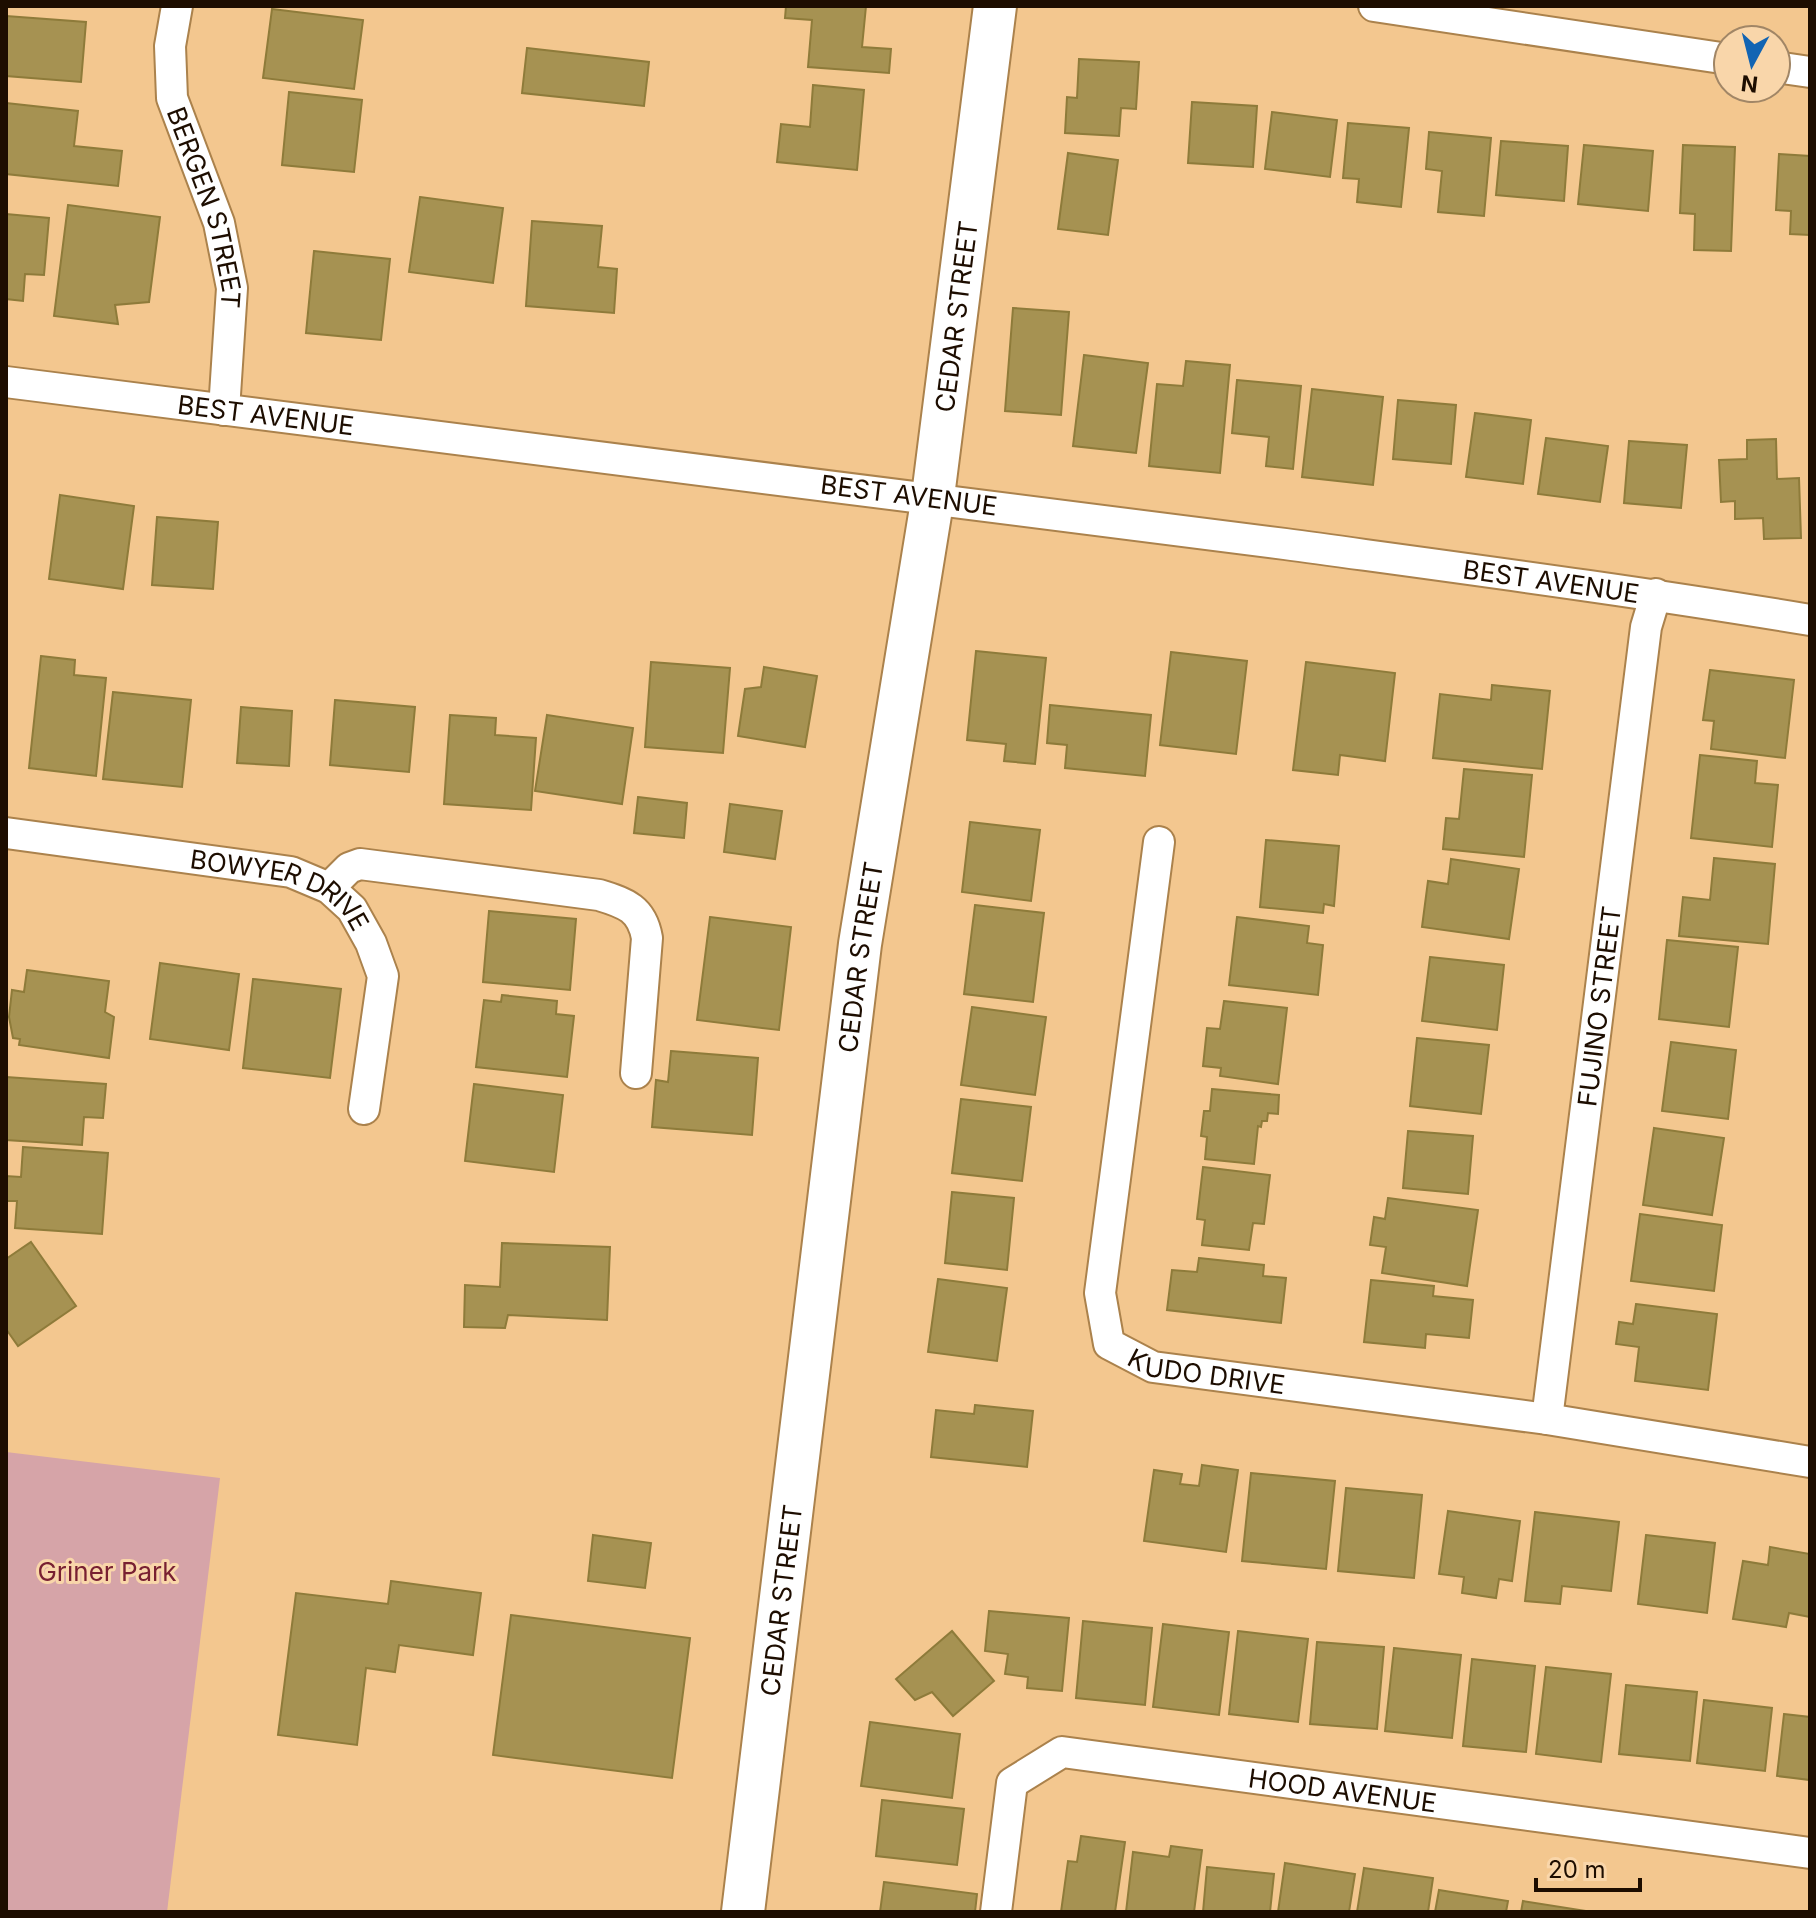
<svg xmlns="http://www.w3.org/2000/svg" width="1816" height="1918" font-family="Inter,sans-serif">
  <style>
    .green { fill: #d6a4a8 }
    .building { fill: #a69252; stroke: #8e7b3a; stroke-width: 2 }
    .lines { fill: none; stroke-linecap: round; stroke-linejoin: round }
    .street-casing { stroke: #ab824c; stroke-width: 34 }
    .secondary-casing { stroke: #ab824c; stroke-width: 46 }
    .street { stroke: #fff; stroke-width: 30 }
    .secondary { stroke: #fff; stroke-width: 42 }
    .labels { text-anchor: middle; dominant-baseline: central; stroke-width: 6; stroke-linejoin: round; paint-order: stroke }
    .street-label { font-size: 26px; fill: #1d0d00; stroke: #f9d6aa }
    .park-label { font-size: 26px; fill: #782032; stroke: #f9d6aa }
  </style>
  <rect width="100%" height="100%" fill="#f3c78f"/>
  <!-- green -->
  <polygon class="green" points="6,1452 220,1478 167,1912 6,1912"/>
  <!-- building -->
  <g class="building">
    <polygon points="786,6 866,6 862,47 891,49 889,73 808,67 812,20 785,18"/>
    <polygon points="272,9 363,20 354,89 263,78"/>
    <polygon points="6,16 86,22 81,82 6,76"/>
    <polygon points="527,48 649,62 644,106 522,93"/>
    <polygon points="1079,59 1139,62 1136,109 1121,108 1119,136 1065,133 1067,97 1077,98"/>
    <polygon points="813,85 864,90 857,170 777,162 781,124 810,127"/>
    <polygon points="289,92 362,100 354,172 282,165"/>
    <polygon points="1192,102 1257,106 1253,167 1188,163"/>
    <polygon points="6,103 78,111 74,146 122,151 118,186 6,174"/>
    <polygon points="1272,112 1337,120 1330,177 1265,169"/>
    <polygon points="1348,123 1409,128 1401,207 1357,202 1359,179 1343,178"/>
    <polygon points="1429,132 1491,138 1484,216 1438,212 1442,171 1426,169"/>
    <polygon points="1501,141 1568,146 1564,201 1496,195"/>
    <polygon points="1584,145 1653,151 1648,211 1578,204"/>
    <polygon points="1683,145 1735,147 1731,251 1694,250 1695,214 1680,213"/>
    <polygon points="1068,153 1118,160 1108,235 1058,229"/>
    <polygon points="1779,154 1810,156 1810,235 1790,234 1791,211 1776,210"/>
    <polygon points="420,197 503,208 493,283 409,272"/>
    <polygon points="68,205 160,217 149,302 115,305 118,324 54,316"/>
    <polygon points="6,214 49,218 44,275 25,274 23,301 6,299"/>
    <polygon points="532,221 602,226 598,267 617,269 614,313 526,306"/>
    <polygon points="314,251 390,259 381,340 306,333"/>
    <polygon points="1013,308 1069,312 1061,415 1005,411"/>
    <polygon points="1084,355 1148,363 1136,453 1073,446"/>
    <polygon points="1186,361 1230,365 1220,473 1149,466 1157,384 1183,386"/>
    <polygon points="1237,380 1301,386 1293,469 1266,466 1269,437 1232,433"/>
    <polygon points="1312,389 1383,397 1373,485 1302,477"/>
    <polygon points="1398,400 1456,405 1451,464 1393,459"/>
    <polygon points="1475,413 1531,420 1523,484 1466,477"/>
    <polygon points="1546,438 1608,446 1600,502 1538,494"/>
    <polygon points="1776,439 1777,479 1799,478 1801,538 1764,539 1763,518 1735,519 1735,501 1721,502 1719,460 1747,459 1747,440"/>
    <polygon points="1629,441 1687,445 1681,508 1624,503"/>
    <polygon points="60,495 134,506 123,589 49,579"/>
    <polygon points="157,517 218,522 213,589 152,585"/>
    <polygon points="976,651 1046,658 1035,764 1004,761 1006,744 967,740"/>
    <polygon points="1171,652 1247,661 1236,754 1160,745"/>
    <polygon points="41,656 75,660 74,675 106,678 96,776 29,768"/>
    <polygon points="651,662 730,668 723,753 645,747"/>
    <polygon points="1306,662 1395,673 1385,761 1340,755 1338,775 1293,770"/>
    <polygon points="764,667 817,676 805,747 738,736 745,689 761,687"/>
    <polygon points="1710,670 1794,680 1785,758 1711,749 1714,721 1703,720"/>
    <polygon points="1492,685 1550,691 1542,769 1433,758 1440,694 1491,700"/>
    <polygon points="113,692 191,700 182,787 103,779"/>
    <polygon points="335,700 415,707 409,772 330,765"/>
    <polygon points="1050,705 1151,715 1145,776 1065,768 1067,745 1047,743"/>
    <polygon points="241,707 292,711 289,766 237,763"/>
    <polygon points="450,715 496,718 495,735 536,738 531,810 444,804"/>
    <polygon points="547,715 633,728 622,804 535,791"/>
    <polygon points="1700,755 1757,761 1755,783 1778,785 1772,847 1691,838"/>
    <polygon points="1464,769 1532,775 1524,857 1443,849 1446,818 1459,819"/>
    <polygon points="638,797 687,803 684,838 634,833"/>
    <polygon points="730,804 782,811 775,859 724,852"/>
    <polygon points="970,822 1040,830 1031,901 962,892"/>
    <polygon points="1266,840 1339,846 1334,906 1324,904 1323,913 1260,907"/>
    <polygon points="1714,858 1775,864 1768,944 1679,936 1683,897 1710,900"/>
    <polygon points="1451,859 1519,869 1509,939 1422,927 1428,881 1448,884"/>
    <polygon points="975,905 1044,913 1033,1002 964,994"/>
    <polygon points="489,911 576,919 570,990 483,982"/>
    <polygon points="710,917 791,927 779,1030 697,1020"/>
    <polygon points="1237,917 1309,926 1307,943 1323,945 1318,995 1229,985"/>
    <polygon points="1667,940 1738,947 1729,1027 1659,1019"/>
    <polygon points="1430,957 1504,965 1497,1030 1422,1021"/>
    <polygon points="160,963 239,974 229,1050 150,1039"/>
    <polygon points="27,970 109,981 105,1012 114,1017 109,1058 19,1045 20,1039 13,1038 9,1017 12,990 24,992"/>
    <polygon points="253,979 341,989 330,1078 243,1068"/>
    <polygon points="502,995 557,1001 556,1014 574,1016 567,1077 476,1067 484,1000 501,1002"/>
    <polygon points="1224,1001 1287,1008 1278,1084 1220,1076 1221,1068 1203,1066 1207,1028 1220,1029"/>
    <polygon points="972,1007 1046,1017 1035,1095 961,1085"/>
    <polygon points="1417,1038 1489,1045 1481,1114 1410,1106"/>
    <polygon points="1671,1042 1736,1050 1728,1119 1662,1111"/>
    <polygon points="671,1051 758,1058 752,1135 652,1127 656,1080 668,1082"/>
    <polygon points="6,1077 106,1084 103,1118 84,1117 82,1145 6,1140"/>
    <polygon points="474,1084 563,1095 554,1172 465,1161"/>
    <polygon points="1212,1089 1279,1095 1278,1114 1268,1113 1267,1121 1262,1121 1261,1127 1258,1126 1254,1164 1205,1159 1207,1137 1201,1136 1204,1111 1210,1111"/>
    <polygon points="961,1099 1031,1107 1022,1181 952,1173"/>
    <polygon points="1654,1128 1724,1138 1712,1215 1643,1205"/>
    <polygon points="1408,1131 1473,1136 1468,1194 1403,1188"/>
    <polygon points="23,1147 108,1153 102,1234 15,1228 17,1201 6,1201 6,1176 21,1177"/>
    <polygon points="1203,1167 1270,1175 1264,1224 1253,1223 1249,1250 1202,1245 1205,1220 1197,1219"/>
    <polygon points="952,1192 1014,1198 1007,1270 945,1263"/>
    <polygon points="1388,1198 1478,1210 1467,1286 1382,1273 1386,1247 1370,1245 1374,1217 1385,1219"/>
    <polygon points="1640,1214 1722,1225 1714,1291 1631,1281"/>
    <polygon points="31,1242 76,1306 18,1346 6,1329 6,1259"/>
    <polygon points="502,1243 610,1247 607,1320 508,1315 505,1328 464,1327 465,1285 500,1287"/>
    <polygon points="1199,1258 1264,1265 1263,1276 1286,1278 1281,1323 1167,1310 1172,1270 1197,1272"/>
    <polygon points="938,1279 1007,1288 997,1361 928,1352"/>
    <polygon points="1371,1280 1434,1286 1433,1296 1473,1300 1469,1338 1426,1334 1425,1348 1364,1342"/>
    <polygon points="1636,1304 1717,1314 1708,1390 1635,1381 1639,1347 1616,1344 1619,1322 1633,1324"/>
    <polygon points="975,1405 1033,1411 1027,1467 931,1457 936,1410 974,1414"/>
    <polygon points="1202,1465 1238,1470 1226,1552 1144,1541 1154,1470 1182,1474 1180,1484 1199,1486"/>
    <polygon points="1251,1473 1335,1481 1326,1569 1242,1561"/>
    <polygon points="1346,1488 1422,1495 1414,1578 1338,1571"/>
    <polygon points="1448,1511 1520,1521 1512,1581 1499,1579 1496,1598 1462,1593 1464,1577 1439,1574"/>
    <polygon points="1535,1512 1619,1522 1611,1591 1562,1586 1560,1604 1525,1601"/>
    <polygon points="593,1535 651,1543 645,1588 588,1581"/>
    <polygon points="1646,1535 1715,1543 1707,1613 1638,1604"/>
    <polygon points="1770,1547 1810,1554 1810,1617 1789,1613 1786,1627 1733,1619 1743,1561 1768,1565"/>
    <polygon points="391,1581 481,1593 473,1655 399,1645 395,1672 366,1668 357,1745 278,1735 296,1593 388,1604"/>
    <polygon points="989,1611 1069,1618 1062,1691 1027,1688 1028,1677 1005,1674 1008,1654 985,1651"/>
    <polygon points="511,1615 690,1638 672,1778 493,1755"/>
    <polygon points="1083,1621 1152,1628 1145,1705 1076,1698"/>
    <polygon points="1163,1624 1229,1632 1219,1715 1153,1707"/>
    <polygon points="952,1631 994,1681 953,1716 932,1692 915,1700 896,1679"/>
    <polygon points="1238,1631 1308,1639 1298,1722 1229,1714"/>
    <polygon points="1317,1642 1384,1647 1377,1729 1310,1724"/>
    <polygon points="1394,1648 1461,1655 1452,1738 1385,1731"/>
    <polygon points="1472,1659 1535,1666 1526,1752 1463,1746"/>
    <polygon points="1546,1667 1611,1674 1601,1762 1536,1754"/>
    <polygon points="1626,1685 1697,1692 1690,1761 1619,1754"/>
    <polygon points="1704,1700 1772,1708 1765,1771 1697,1763"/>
    <polygon points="1784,1714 1810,1717 1810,1780 1777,1776"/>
    <polygon points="870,1722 960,1734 952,1798 861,1786"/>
    <polygon points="882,1800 964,1809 957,1865 876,1856"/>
    <polygon points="1081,1836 1125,1842 1115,1912 1061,1912 1068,1861 1077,1862"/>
    <polygon points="1171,1846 1202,1850 1194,1912 1126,1912 1133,1852 1169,1857"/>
    <polygon points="1285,1863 1355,1874 1349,1912 1278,1912"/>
    <polygon points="1207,1867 1274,1874 1270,1912 1203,1912"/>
    <polygon points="1364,1868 1433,1878 1428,1912 1357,1912"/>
    <polygon points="884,1882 977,1894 975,1912 880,1912"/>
    <polygon points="1439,1890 1508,1901 1506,1912 1435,1912"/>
    <polygon points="1523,1901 1592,1912 1521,1912"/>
  </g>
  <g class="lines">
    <!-- street casing -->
    <g class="street-casing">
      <g id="street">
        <path id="s1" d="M177,6l-7,40 2,52 47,125 13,65 -8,122"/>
        <polyline points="1374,6 1728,59"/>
        <polyline points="1776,67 1810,72"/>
        <path id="s2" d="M6,382c426,54 853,104 1279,162 175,24 351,47 525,76"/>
        <path id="s3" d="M6,833l285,39 38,16 23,21 19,34 12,33 -19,133"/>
        <path id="s4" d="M1159,842l-59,451 9,51 44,23 394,52 263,43"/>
        <path d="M329,888l20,-20 11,-4 239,31c27,8 43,14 48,43l-11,135"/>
        <path id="s5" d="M1547,1419l99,-792 10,-33"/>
        <path id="s6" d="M996,1912l16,-129 50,-31 748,101"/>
      </g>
    </g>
    <!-- secondary casing -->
    <g class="secondary-casing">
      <g id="secondary">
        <path id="s7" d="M743,1912l117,-968 73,-448 62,-490"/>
      </g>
    </g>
    <!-- street -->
    <use href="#street" class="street"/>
    <!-- secondary -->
    <use href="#secondary" class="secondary"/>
  </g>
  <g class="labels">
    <!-- street labels -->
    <g class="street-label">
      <text stroke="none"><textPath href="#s1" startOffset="208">BERGEN STREET</textPath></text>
      <text stroke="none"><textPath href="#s7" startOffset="1610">CEDAR STREET</textPath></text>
      <text stroke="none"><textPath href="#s2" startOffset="262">BEST AVENUE</textPath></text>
      <text stroke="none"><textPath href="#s2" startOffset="910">BEST AVENUE</textPath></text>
      <text stroke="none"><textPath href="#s2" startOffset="1558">BEST AVENUE</textPath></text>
      <text stroke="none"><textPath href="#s3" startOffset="284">BOWYER DRIVE</textPath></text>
      <text stroke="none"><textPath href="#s7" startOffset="962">CEDAR STREET</textPath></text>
      <text stroke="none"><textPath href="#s5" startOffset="416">FUJINO STREET</textPath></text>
      <text stroke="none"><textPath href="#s4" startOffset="610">KUDO DRIVE</textPath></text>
      <text stroke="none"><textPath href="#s7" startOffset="314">CEDAR STREET</textPath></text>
      <text stroke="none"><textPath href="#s6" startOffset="472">HOOD AVENUE</textPath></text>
    </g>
    <!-- park labels -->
    <g class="park-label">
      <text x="107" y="1571">Griner Park</text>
    </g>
  </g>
  <!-- border -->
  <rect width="1816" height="1918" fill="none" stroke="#1d0d00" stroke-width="16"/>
  <!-- north arrow -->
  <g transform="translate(1752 64) rotate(187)"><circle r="38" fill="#f9d6aa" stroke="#a18666" stroke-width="2"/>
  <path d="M0-6L14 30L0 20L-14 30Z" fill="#1264b3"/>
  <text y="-12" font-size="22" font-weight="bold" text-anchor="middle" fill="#1d0d00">N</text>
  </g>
  <!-- scale -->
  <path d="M1536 1878v12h104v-12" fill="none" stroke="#1d0d00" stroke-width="4"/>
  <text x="1548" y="1878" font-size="24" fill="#1d0d00" stroke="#f9d6aa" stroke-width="6" paint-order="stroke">20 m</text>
</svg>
